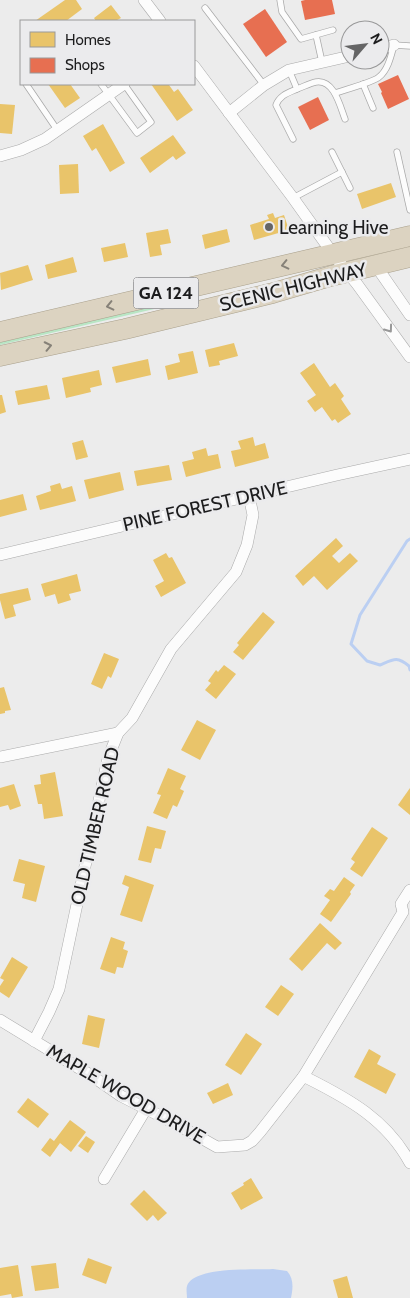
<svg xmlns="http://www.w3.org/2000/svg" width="410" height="1298" font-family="Cabin,sans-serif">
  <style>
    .green { fill: #b9e6c5 }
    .water { fill: #bbcff2 }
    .homes { fill: #e9c46a }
    .shops { fill: #e76f51 }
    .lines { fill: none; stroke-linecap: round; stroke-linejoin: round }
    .stream { stroke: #bbcff2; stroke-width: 3 }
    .lane-casing { stroke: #aaa; stroke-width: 7 }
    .street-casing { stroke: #aaa; stroke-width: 12 }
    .highway-casing { stroke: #a9a08c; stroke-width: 21 }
    .lane { stroke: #fcfcfc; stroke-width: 5.5 }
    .street { stroke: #fcfcfc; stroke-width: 11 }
    .highway { stroke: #dcd3c1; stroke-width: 20 }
    .oneway { stroke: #868178 }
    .oneway2 { stroke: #989898 }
    .poi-dot { fill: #656566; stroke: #ebebed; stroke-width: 2 }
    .labels { text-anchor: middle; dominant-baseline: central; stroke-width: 5; stroke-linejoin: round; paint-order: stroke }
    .shield { fill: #ebebed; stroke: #5b5b5c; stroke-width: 1 }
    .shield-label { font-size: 18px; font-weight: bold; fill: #1d1d1e }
    .poi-label { font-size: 19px; fill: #1d1d1e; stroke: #ebebed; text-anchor: start }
    .street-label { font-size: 19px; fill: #1d1d1e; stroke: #ebebed }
  </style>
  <rect width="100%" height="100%" fill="#ececec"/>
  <!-- green -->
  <polygon class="green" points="169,299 171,305 167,306 0,345 0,338"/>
  <!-- water -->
  <path class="water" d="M273,1269l14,2c7,8 6,17 4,27h-104c0,-3 -1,-9 0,-12 7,-20 68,-16 86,-17z"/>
  <!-- homes -->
  <g class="homes">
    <polygon points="65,0 76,0 82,9 66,21 35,21"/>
    <polygon points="111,5 121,18 117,20 118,21 96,21 94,18"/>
    <polygon points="48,84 70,84 80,98 65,108"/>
    <polygon points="151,84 170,84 169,85 174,92 178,89 193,110 177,121"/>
    <polygon points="0,104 15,105 12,134 0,133"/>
    <polygon points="103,124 125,163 110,172 96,148 92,151 83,136"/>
    <polygon points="173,135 186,153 176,160 173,156 150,173 140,158"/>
    <polygon points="78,164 79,193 60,194 59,165"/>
    <polygon points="391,183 396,197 362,209 357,194"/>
    <polygon points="273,213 275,218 284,215 289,230 254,240 250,225 269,219 267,215"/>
    <polygon points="168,229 171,243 160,245 162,255 150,257 146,233"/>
    <polygon points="227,229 230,242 205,249 202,235"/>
    <polygon points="125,243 128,257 104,262 101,248"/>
    <polygon points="73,257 77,272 48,279 45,265"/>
    <polygon points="28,265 33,280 1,290 0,273"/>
    <polygon points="234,343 238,356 219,361 220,365 209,367 205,350"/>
    <polygon points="193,351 198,373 168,380 165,366 180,362 178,354"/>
    <polygon points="148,359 151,375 116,383 112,367"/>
    <polygon points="314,363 330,387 335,383 344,396 341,399 351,414 338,423 335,419 332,421 322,407 315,412 307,401 316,395 300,373"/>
    <polygon points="99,370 102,385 90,388 91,392 66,398 62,378"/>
    <polygon points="47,385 50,399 18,405 15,391"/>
    <polygon points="0,395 2,395 6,412 0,414"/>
    <polygon points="253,437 255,446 265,443 269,458 235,467 231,451 241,449 238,441"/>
    <polygon points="83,440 88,457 76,460 72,443"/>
    <polygon points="206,448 208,456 218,454 221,468 186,477 182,462 194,459 192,452"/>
    <polygon points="169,465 172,480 137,486 134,471"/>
    <polygon points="120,472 124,490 89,499 84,480"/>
    <polygon points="60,483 62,489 72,486 76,501 40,510 36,496 51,491 50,486"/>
    <polygon points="23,494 27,510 0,517 0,500"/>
    <polygon points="336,538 343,546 332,556 339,563 350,553 358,561 327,590 314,576 303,586 295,576"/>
    <polygon points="166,553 169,558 172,557 186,583 161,597 155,586 164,581 153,560"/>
    <polygon points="77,574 81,591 69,594 71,600 58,604 55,594 45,597 41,584"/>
    <polygon points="28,588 31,600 13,605 16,616 5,619 0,600 0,594"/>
    <polygon points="263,612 275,622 243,660 233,652 239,645 237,643"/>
    <polygon points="104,653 119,659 111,678 108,676 102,689 91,684"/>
    <polygon points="224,665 236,674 216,699 205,690 211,683 208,681 216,670 218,672"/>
    <polygon points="4,687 11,710 5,711 5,713 0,714 0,688"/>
    <polygon points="197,720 216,730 200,760 181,750"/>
    <polygon points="168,768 186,776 180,789 184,791 177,807 173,805 167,819 153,813 161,795 157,794"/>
    <polygon points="55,772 63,816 44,819 42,804 38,804 34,785 41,784 40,775"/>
    <polygon points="14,784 21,806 10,810 8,805 0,807 0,788"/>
    <polygon points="410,788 410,815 398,805"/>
    <polygon points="147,826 166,831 161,849 155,848 151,863 138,860"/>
    <polygon points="372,827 388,838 362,877 350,869 355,862 351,859"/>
    <polygon points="19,859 45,866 36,902 22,898 25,884 13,881"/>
    <polygon points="125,875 154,885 142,922 120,915 129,887 122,884"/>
    <polygon points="344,877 355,885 350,892 351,894 331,922 320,914 330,900 324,896 330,889 334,891"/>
    <polygon points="320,923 342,943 335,950 327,943 302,971 289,959"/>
    <polygon points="111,937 125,942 123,949 128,951 123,968 117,967 115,974 100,969"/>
    <polygon points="12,957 28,967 9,998 0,992 0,986 4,980 0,978"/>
    <polygon points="281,985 294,994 278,1016 265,1007"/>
    <polygon points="88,1015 105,1019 99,1048 82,1044"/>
    <polygon points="246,1033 262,1044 241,1075 225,1065"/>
    <polygon points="369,1049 381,1056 377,1064 396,1074 386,1094 354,1077"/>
    <polygon points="228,1083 233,1095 213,1104 207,1093"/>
    <polygon points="28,1098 49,1114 38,1128 17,1112"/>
    <polygon points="70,1120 86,1132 71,1152 60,1143 50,1157 41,1150 50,1138 54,1141"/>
    <polygon points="86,1136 95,1142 88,1153 78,1146"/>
    <polygon points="251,1178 263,1198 241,1210 231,1193 244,1185 243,1183"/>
    <polygon points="144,1190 167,1213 158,1221 153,1215 147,1221 130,1204"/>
    <polygon points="88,1258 112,1267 106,1284 82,1275"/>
    <polygon points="56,1263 59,1288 35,1291 31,1266"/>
    <polygon points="18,1265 23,1296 12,1298 11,1294 0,1296 0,1268"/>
    <polygon points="347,1276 353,1298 338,1298 333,1280"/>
  </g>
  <!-- shops -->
  <g class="shops">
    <polygon points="305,0 332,0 335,14 305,20 301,1"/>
    <polygon points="265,9 287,42 266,57 243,24"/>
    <polygon points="398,75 409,99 388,109 381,93 382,92 378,84"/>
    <polygon points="318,97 329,120 310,130 298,107"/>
  </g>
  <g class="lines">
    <!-- stream -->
    <path class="stream" d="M410,539l-3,2 -47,74 -9,29 16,17 13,4c14,-6 17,-9 29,1l1,4"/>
    <!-- lane casing -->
    <g class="lane-casing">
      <g id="lane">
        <polyline points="280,0 282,12 301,39 333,30"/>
        <polyline points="205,8 264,85"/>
        <polyline points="316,35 322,62"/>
        <polyline points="289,70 297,89"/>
        <polyline points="26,84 58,131"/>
        <polyline points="101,84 137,133 151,122 124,84"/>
        <polyline points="363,84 373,108"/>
        <path d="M335,93c9,-3 39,-11 44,-16 9,-7 12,-21 15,-32l16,1"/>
        <path d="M293,139l-17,-34c4,-10 12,-12 21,-16 6,-2 13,-6 19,-7 18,-3 24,24 29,37"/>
        <polyline points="332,152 350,188"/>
        <polyline points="397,152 410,210"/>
        <polyline points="293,198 342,172"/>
      </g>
    </g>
    <!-- street casing -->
    <g class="street-casing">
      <g id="street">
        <polyline points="144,0 160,21"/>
        <polyline points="380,49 394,45"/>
        <polyline points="194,66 293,198 333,254 357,284 410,357"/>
        <polyline points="229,113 264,85 289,70 350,56"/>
        <polyline points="0,156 21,150 45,139 124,84"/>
        <polyline points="374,263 410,315"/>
        <polyline points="0,555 337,475 410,459"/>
        <polyline points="0,757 118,733"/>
        <polyline points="0,1020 92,1076 121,1096 178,1125 217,1147 245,1145 252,1141 260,1132 303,1077 403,912 401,904 410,890"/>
        <polyline points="34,1041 49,1012 59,989 108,758 118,733 132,718 171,649 236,572 247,545 253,515 249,496"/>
        <path d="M303,1077l4,1c42,21 80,42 103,85"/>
        <polyline points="104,1179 146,1109"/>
      </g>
    </g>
    <!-- highway casing -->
    <g class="highway-casing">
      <g id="highway">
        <polyline points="0,332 410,236"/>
        <polyline points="0,356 125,329 273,293 331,276 410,257"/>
      </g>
    </g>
    <!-- lane -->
    <use href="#lane" class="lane"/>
    <!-- street -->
    <use href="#street" class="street"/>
    <!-- highway -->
    <use href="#highway" class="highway"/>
  </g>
  <!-- one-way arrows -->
  <defs><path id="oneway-chevron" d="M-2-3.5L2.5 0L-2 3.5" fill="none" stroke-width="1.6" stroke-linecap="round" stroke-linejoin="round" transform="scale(1.25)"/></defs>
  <g class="oneway">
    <use href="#oneway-chevron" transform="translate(285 265) rotate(167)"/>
    <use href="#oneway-chevron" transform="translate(110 306) rotate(167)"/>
    <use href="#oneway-chevron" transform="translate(48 346) rotate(-12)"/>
  </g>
  <use class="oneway2" href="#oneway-chevron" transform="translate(389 329) rotate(54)"/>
  <!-- markers -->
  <circle class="poi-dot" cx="269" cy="227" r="5"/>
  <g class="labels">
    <!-- shield labels -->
    <rect class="shield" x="133.5" y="277.5" width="65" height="31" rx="4"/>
    <g class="shield-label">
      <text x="166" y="293">GA 124</text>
    </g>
    <!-- poi labels -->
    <g class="poi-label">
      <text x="279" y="227">Learning Hive</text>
    </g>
    <!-- street labels -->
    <g class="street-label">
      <text transform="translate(293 287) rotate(-14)">SCENIC HIGHWAY</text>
      <text transform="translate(205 506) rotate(-13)">PINE FOREST DRIVE</text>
      <text transform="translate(95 826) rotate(-77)">OLD TIMBER ROAD</text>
      <text transform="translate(126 1094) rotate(30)">MAPLE WOOD DRIVE</text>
    </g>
  </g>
  <!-- legend -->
  <rect x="20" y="20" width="175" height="65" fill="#ebebed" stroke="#99999a"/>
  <rect x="30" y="32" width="25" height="15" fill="#e9c46a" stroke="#99999a"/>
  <text x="65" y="45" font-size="15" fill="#1d1d1e">Homes</text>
  <rect x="30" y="58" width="25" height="15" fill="#e76f51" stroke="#99999a"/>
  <text x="65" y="70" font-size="15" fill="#1d1d1e">Shops</text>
  <!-- north arrow -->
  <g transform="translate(365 45) rotate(62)"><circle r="24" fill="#ebebed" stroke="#99999a"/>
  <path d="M0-4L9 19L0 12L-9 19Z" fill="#656566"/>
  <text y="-8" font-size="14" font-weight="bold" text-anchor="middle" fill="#1d1d1e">N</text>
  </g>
</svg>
